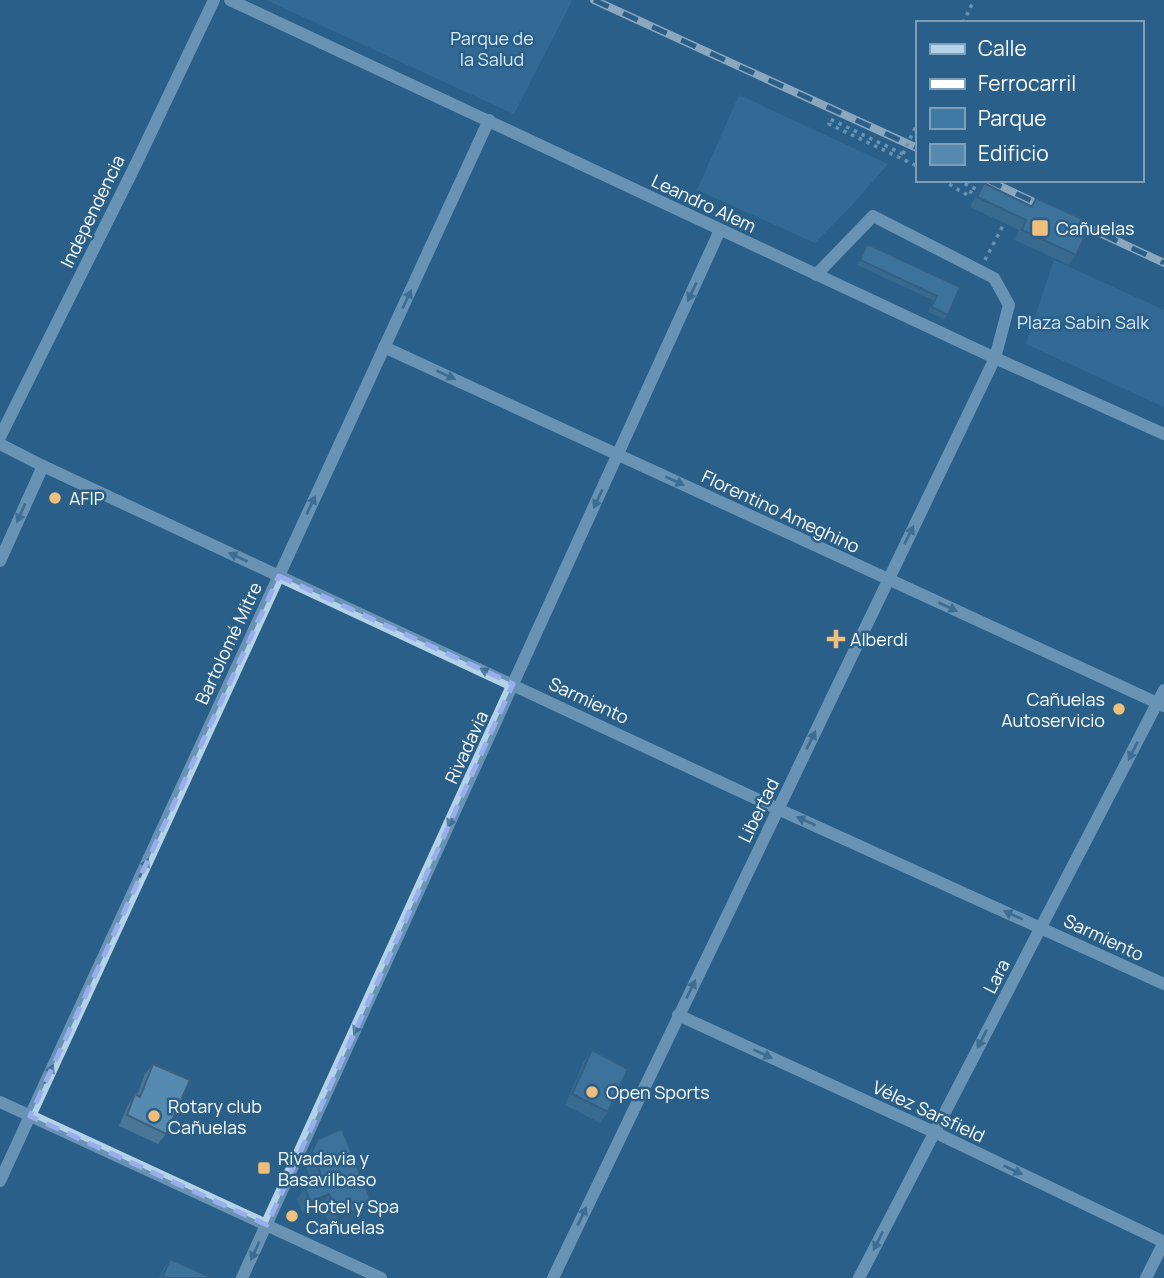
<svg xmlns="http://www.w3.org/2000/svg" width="1164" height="1278" font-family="Manrope,sans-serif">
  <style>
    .green { fill: #3e79a4 }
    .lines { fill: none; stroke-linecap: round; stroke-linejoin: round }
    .path { stroke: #b5d3e8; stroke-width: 3.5; stroke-dasharray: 3.5 5; stroke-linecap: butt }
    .minor { stroke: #b5d3e8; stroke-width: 12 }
    .rail-casing { stroke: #fff; stroke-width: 8 }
    .rail { stroke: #295f88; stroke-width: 5; stroke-dasharray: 16; stroke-linecap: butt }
    .path-bridge { stroke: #b5d3e8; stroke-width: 3.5; stroke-dasharray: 3.5 5; stroke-linecap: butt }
    .wall { fill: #4a7798 }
    .shaded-wall { fill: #3c617c }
    .building { fill: #568ab1; stroke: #3c617c; stroke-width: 2 }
    .oneway { fill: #5382a5 }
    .marked { fill: none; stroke: #99afed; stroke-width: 5; stroke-dasharray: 14 9; stroke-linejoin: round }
    .poi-dot { fill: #f0bf7c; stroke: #295f88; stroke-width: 2.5 }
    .labels { text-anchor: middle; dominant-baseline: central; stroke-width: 5; stroke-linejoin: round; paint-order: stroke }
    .park-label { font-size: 18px; fill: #d9eaf7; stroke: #295f88 }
    .street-label { font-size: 18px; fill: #fff; stroke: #295f88 }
    .poi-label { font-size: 18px; fill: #fff; stroke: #295f88; text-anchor: start }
  </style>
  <rect width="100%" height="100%" fill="#295f88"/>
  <!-- green -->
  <g class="green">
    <polygon points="266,0 569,0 572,1 514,114"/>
    <polygon points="739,95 888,164 853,204 815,243 697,190"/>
    <polygon points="1054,260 1164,310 1164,407 1026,344"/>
  </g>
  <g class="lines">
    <!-- path -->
    <g class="path">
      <polyline points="963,23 974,0"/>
      <polyline points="903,154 830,119 829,124 917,166"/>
      <polyline points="942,180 969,196 972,189"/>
      <polyline points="957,180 980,191"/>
      <polyline points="985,260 1006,220"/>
    </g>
    <!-- minor -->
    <g class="minor">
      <polyline points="230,0 995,358 1164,434"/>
      <polyline points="384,347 1164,706"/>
      <polyline points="0,437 136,164 214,0"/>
      <polyline points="0,444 43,466 778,809 1164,984"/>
      <polyline points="0,561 43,466"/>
      <polyline points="678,1015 934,1132 1164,1242"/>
      <polyline points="0,1102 381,1278"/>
      <polyline points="0,1181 489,120"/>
      <polyline points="242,1278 720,230"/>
      <polyline points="553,1278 995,358 1009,305 994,278 873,216 816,275"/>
      <polyline points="859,1278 1164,690"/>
      <polyline points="1146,1278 1164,1242"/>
    </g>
    <!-- rail casing -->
    <g class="rail-casing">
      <g id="rail">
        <polyline points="594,0 917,148"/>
        <polyline points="987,180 1164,263"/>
      </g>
    </g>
    <!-- rail -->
    <use href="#rail" class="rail"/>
    <!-- path-bridge -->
    <polyline class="path-bridge" points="903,154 917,124"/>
  </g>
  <!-- wall -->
  <g class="wall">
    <polygon points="984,183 1031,206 1036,198 1076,255 1069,265 1015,240 1019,230 970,207 977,194"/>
    <polygon points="867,244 960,287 948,315 944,319 928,312 933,300 857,265"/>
    <polygon points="592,1050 608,1112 600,1123 565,1105 584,1061"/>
    <polygon points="153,1064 166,1134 158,1144 119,1126 128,1105 135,1094 137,1095 145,1074"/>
    <polygon points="318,1139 365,1214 331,1228 322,1205 302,1213 297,1199 305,1188 313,1185 304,1162 310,1150"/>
    <polygon points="170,1259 213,1278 159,1278 163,1269"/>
  </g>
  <!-- shaded-wall -->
  <g class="shaded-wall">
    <polygon points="329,1194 322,1205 302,1213 310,1202"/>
    <polygon points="372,1204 365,1214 331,1228 338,1217"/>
  </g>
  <!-- building -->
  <g class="building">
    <polygon points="984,183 1032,207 1036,198 1091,223 1076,255 1022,230 1026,220 977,197"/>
    <polygon points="867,244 960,287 948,315 931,307 937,296 860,260"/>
    <polygon points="592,1050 628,1069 608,1112 572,1094"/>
    <polygon points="153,1064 190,1080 166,1134 127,1115 135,1094 140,1097"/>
    <polygon points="342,1129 372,1204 338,1217 329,1194 310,1202 305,1188 323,1180 312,1151 318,1139"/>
    <polygon points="170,1259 213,1278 162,1278"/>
  </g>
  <!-- one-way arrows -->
  <defs><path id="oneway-solid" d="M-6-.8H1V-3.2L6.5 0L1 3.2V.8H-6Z" transform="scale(1.75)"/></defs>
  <g class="oneway">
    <use href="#oneway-solid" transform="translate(692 292) rotate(115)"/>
    <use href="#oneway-solid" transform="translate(407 299) rotate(-65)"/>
    <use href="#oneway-solid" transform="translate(446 375) rotate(25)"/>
    <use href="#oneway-solid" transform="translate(675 481) rotate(25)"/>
    <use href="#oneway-solid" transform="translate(598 499) rotate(115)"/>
    <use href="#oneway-solid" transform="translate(311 505) rotate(-65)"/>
    <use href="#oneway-solid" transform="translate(21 513) rotate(114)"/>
    <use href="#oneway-solid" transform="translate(909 535) rotate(-64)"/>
    <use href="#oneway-solid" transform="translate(238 557) rotate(-155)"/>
    <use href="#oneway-solid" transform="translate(948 607) rotate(25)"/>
    <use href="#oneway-solid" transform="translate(489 673) rotate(-155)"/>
    <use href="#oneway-solid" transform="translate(811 740) rotate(-64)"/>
    <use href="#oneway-solid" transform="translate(1133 751) rotate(117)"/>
    <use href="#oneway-solid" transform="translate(452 818) rotate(115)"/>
    <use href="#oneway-solid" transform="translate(806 821) rotate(-156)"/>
    <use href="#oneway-solid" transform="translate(144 868) rotate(-65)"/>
    <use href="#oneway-solid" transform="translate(1013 915) rotate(-156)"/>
    <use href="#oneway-solid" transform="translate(691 989) rotate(-64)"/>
    <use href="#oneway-solid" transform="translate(358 1025) rotate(115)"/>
    <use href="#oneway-solid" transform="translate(982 1039) rotate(117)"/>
    <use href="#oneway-solid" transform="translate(763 1054) rotate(25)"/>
    <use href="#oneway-solid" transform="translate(49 1074) rotate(-65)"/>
    <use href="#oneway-solid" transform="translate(1013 1170) rotate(25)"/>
    <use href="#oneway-solid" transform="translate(582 1216) rotate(-65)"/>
    <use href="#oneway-solid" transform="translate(878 1241) rotate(117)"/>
    <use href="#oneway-solid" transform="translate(255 1251) rotate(115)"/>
  </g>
  <!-- marked area -->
  <path d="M0 0H1164V1278H0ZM279,576l234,108 -246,541 -237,-109z" fill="#295f88" fill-opacity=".55" fill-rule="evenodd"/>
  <path class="marked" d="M279,576l234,108 -246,541 -237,-109z"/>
  <!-- markers -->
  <g class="poi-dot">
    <rect x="1031" y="219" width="18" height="18" rx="3.5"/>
    <circle cx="55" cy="498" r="7"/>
    <path d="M832.5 628.5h7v7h7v7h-7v7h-7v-7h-7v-7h7z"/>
    <circle cx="1119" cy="709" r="7"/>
    <circle cx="592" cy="1092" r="7"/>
    <circle cx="154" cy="1116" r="7"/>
    <rect x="257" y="1161" width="14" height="14" rx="3.5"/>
    <circle cx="292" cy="1216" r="7"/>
  </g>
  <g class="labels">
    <!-- park labels -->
    <g class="park-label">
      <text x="492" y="38">Parque de<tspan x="492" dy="21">la Salud</tspan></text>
      <text x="1083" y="322">Plaza Sabin Salk</text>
    </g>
    <!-- street labels -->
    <g class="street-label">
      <text transform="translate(704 203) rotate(25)">Leandro Alem</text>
      <text transform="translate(92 211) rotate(-64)">Independencia</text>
      <text transform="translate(781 511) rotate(25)">Florentino Ameghino</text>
      <text transform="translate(228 643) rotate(-65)">Bartolomé Mitre</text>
      <text transform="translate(589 700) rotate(25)">Sarmiento</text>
      <text transform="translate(466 747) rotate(-65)">Rivadavia</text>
      <text transform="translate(758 810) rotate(-64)">Libertad</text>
      <text transform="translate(1104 937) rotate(25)">Sarmiento</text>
      <text transform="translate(996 976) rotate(-63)">Lara</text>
      <text transform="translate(929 1111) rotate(25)">Vélez Sarsfield</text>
    </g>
    <!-- poi labels -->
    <g class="poi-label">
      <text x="1056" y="228">Cañuelas</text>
      <text x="69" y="498">AFIP</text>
      <text x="850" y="639">Alberdi</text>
      <text x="1105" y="699" text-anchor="end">Cañuelas<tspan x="1105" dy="21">Autoservicio</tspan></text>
      <text x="606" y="1092">Open Sports</text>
      <text x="168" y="1106">Rotary club<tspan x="168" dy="21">Cañuelas</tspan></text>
      <text x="278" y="1158">Rivadavia y<tspan x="278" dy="21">Basavilbaso</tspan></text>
      <text x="306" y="1206">Hotel y Spa<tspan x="306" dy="21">Cañuelas</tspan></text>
    </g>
  </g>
  <!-- legend -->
  <rect x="916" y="21" width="228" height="161" fill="#295f88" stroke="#7f9fb8" stroke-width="2"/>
  <rect x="930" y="44" width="35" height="10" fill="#b5d3e8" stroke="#7f9fb8" stroke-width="2"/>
  <text x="978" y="56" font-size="21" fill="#ffffff">Calle</text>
  <rect x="930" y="79" width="35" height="10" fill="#ffffff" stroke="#7f9fb8" stroke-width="2"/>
  <text x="978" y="91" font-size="21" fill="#ffffff">Ferrocarril</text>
  <rect x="930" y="108" width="35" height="21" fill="#3e79a4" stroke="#7f9fb8" stroke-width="2"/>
  <text x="978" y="126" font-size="21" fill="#ffffff">Parque</text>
  <rect x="930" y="144" width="35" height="21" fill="#568ab1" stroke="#7f9fb8" stroke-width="2"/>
  <text x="978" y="161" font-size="21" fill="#ffffff">Edificio</text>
</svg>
